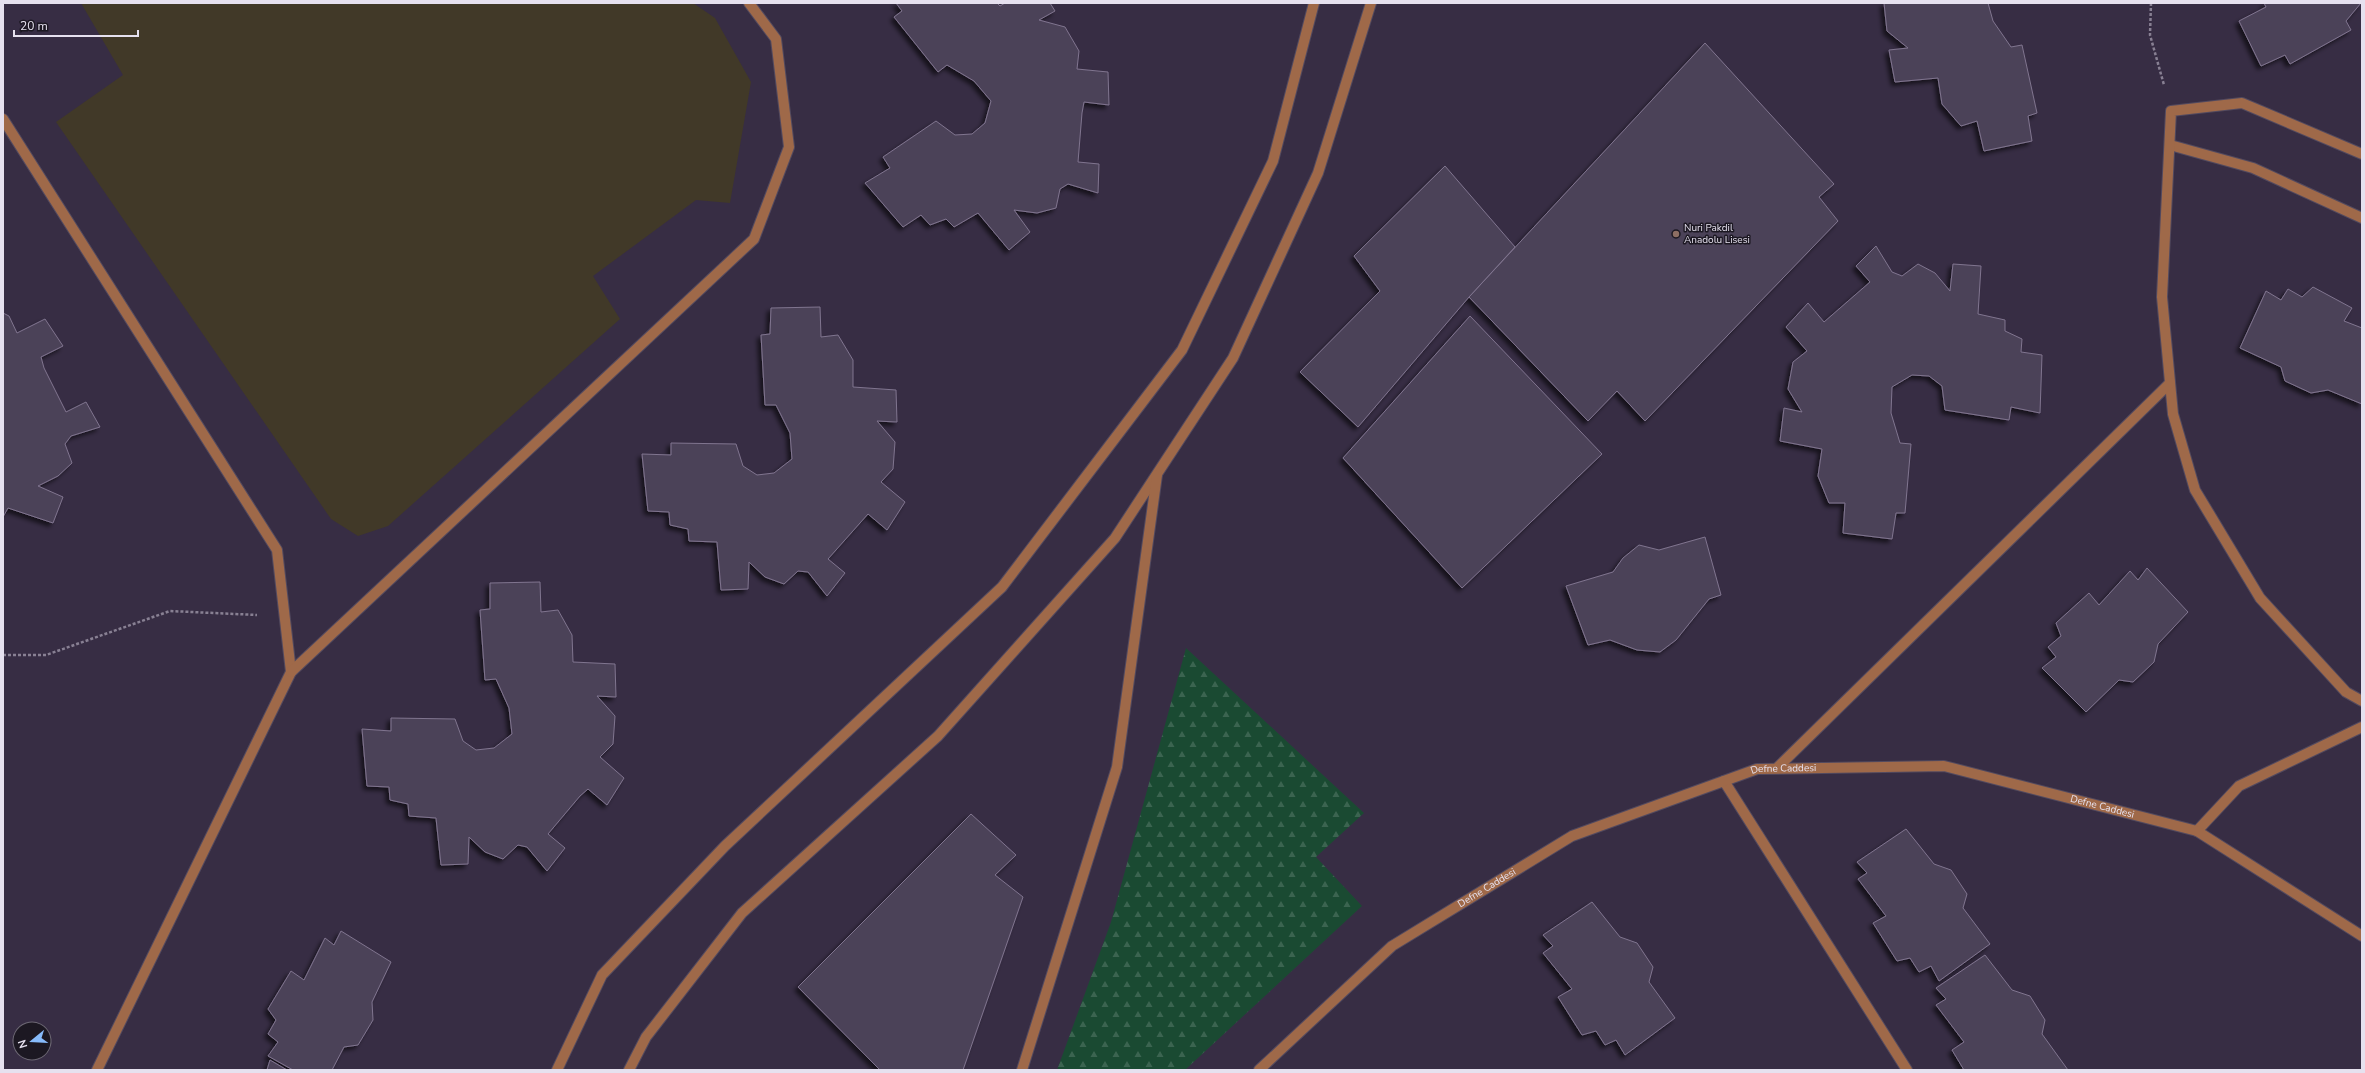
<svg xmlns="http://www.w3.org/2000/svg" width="2365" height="1073" font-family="'Nunito Sans',sans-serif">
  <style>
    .education { fill: #413928 }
    .forest { fill: url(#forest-firs) }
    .building { fill: #4c4259; stroke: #80758f; filter: url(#shadow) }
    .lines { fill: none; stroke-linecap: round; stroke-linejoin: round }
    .minor-casing { stroke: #534a5f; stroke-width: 12 }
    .path { stroke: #888093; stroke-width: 2.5; stroke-dasharray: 3 2; stroke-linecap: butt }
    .minor { stroke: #9f6949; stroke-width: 10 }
    .education-dot { fill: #8d6e63; stroke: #1c1822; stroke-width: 1.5 }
    .labels { text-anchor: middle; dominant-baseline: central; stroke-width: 3; stroke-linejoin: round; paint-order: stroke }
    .poi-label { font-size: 10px; fill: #e6e1ef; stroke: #1c1822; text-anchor: start }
    .street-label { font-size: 10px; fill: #e6e1ef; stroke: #1c1822 }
  </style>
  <defs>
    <pattern id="forest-firs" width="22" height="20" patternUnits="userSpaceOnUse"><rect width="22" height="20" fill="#1a4a32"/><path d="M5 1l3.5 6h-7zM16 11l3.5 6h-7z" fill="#3b6450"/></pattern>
    <filter id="shadow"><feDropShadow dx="-3.5" dy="3.5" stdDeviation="2" flood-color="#0009"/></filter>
  </defs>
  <rect width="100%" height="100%" fill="#372d44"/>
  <!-- education -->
  <polygon class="education" points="81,3 693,3 715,18 751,82 730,203 696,200 593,276 620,319 388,526 358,536 331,519 56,122 123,75"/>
  <!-- forest -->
  <polygon class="forest" points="1186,648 1364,813 1316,857 1362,906 1185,1070 1057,1070 1111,922"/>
  <!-- building -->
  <g class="building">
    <polygon points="896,3 997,3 1000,6 1005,3 1050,3 1055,11 1039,20 1065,27 1079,51 1077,69 1108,72 1109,105 1084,102 1082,113 1078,162 1099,164 1098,193 1068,184 1060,189 1056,208 1037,213 1014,210 1030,232 1009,250 978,213 954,227 946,219 930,225 921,215 903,227 865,183 890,168 883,157 936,121 955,135 972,134 985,123 991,101 974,81 947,65 938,72 894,17 902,11"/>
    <polygon points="1884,3 1988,3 1993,21 2011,47 2022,45 2037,113 2028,116 2032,141 1984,151 1977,121 1961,126 1942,104 1938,78 1895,82 1889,50 1908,48 1887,31"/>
    <polygon points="2264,3 2361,3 2346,21 2351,30 2290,64 2285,55 2261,66 2239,21 2266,7"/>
    <polygon points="1705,43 1834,184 1819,197 1838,221 1645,421 1617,391 1588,421 1469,297"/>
    <polygon points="1445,166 1515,247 1469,297 1358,427 1300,372 1380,291 1354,256"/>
    <polygon points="1876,246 1892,272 1902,276 1918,264 1935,273 1950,291 1953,264 1981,266 1978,314 2005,320 2005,331 2022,339 2021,352 2042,355 2040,413 2011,407 2009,420 1945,410 1942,386 1929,376 1912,375 1892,387 1891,413 1900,443 1911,444 1905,513 1896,513 1892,539 1843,533 1845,503 1829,503 1818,476 1822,449 1780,441 1784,408 1802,412 1788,389 1793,362 1807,351 1786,327 1808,303 1824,322 1870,282 1856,266"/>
    <polygon points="2313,287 2352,308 2344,321 2362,328 2362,404 2328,390 2311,393 2285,381 2281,367 2240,348 2266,291 2281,300 2288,289 2302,297"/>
    <polygon points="820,307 821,337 838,335 853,360 853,387 896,390 897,422 877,421 895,442 893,469 881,482 905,502 887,530 868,514 828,559 845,573 827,596 808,572 798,571 784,584 765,577 749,562 748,589 721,590 717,542 689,541 688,529 670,525 669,512 648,511 642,454 671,455 671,443 736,444 743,466 757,475 774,473 792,459 790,433 776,405 765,405 761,335 770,334 771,308"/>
    <polygon points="3,313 9,316 17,333 45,319 63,346 41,357 44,368 66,412 86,402 100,427 71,436 65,444 72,463 58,476 38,486 63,497 53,523 8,508 3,517"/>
    <polygon points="1470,316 1602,454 1462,588 1343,458"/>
    <polygon points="1705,537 1721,595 1709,599 1676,640 1660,652 1637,650 1610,640 1588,645 1566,586 1613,572 1623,558 1639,545 1659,550"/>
    <polygon points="2147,568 2188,612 2158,644 2154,662 2133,682 2119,680 2086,712 2042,668 2056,657 2048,647 2061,636 2056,623 2089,593 2099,605 2130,571 2138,580"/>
    <polygon points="540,582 541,612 558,610 572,635 573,662 615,664 616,697 597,696 615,716 613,744 600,757 624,778 607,805 588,789 580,796 548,834 565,848 547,871 527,847 518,845 503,859 485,852 469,837 468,864 441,865 436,818 409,816 408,804 390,800 389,787 367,786 362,729 391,731 391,718 455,719 463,741 476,750 494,748 512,734 509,708 496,679 485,680 480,610 490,609 490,583"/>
    <polygon points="971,814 1016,855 995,875 1023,897 963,1070 880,1070 798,987"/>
    <polygon points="1906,829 1934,864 1951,870 1967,894 1963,908 1990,944 1939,981 1931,966 1919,972 1910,958 1897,961 1873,923 1886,916 1858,879 1867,873 1857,862"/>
    <polygon points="1592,902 1620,937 1637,943 1653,967 1649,982 1675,1018 1625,1055 1616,1040 1605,1045 1596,1031 1582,1035 1558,997 1572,989 1543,953 1553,946 1543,935"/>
    <polygon points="341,931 391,962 372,1002 373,1020 358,1045 344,1047 332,1070 293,1070 268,1056 278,1042 268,1034 276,1020 268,1009 291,971 304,980 325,938 334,945"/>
    <polygon points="1985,955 2012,990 2030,996 2045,1020 2042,1034 2068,1070 1964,1070 1952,1050 1964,1042 1936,1005 1946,999 1936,988"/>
    <polygon points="270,1060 287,1070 267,1070"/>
  </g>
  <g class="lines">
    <!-- minor casing -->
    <g class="minor-casing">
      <g id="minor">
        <polyline points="3,119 277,550 291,672 97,1070"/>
        <polyline points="2170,145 2253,168 2362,218"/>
        <polyline points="2362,154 2242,103 2171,111 2162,297 2173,414 2195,490 2260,598 2346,692 2362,701"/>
        <polyline points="291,672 754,239 789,147 776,39 749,3"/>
        <polyline points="1777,768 2170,383"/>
        <polyline points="1724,781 1907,1070"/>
        <polyline points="2197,831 2239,786 2362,727"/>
        <polyline points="557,1070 602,975 725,846 1002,587 1182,350 1273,161 1314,3"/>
        <polyline points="629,1070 646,1037 742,913 938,736 1115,538 1233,358 1318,173 1371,3"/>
        <polyline points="1022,1070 1117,767 1157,475"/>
        <path id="s1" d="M1259,1070l133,-124 180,-110 185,-67 187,-3 253,65 165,105"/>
      </g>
    </g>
    <!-- path -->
    <g class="path">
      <polyline points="2151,3 2150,35 2164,85"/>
      <polyline points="3,655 46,655 170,611 257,615"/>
    </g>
    <!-- minor -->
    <use href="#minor" class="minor"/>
  </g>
  <!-- markers -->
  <circle class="education-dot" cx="1676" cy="234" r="4"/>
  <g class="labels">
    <!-- poi labels -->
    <g class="poi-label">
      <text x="1684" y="228">Nuri Pakdil<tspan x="1684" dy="12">Anadolu Lisesi</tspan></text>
    </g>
    <!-- street labels -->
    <g class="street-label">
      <text stroke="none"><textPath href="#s1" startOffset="616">Defne Caddesi</textPath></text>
      <text stroke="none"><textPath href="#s1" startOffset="940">Defne Caddesi</textPath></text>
      <text stroke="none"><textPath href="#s1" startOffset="293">Defne Caddesi</textPath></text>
    </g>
  </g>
  <!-- border -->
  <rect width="2365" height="1073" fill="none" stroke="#e6e1ef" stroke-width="8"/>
  <!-- north arrow -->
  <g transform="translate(32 1041) rotate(252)"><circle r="19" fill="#1c1822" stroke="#6d6874"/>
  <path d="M0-3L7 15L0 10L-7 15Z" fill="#87bbfb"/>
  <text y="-6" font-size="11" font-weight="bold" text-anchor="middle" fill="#e6e1ef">N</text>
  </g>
  <!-- scale -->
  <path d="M14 30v6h124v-6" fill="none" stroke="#e6e1ef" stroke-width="2"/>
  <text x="20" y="30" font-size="12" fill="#e6e1ef" stroke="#1c1822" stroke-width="3" paint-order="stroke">20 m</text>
</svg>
